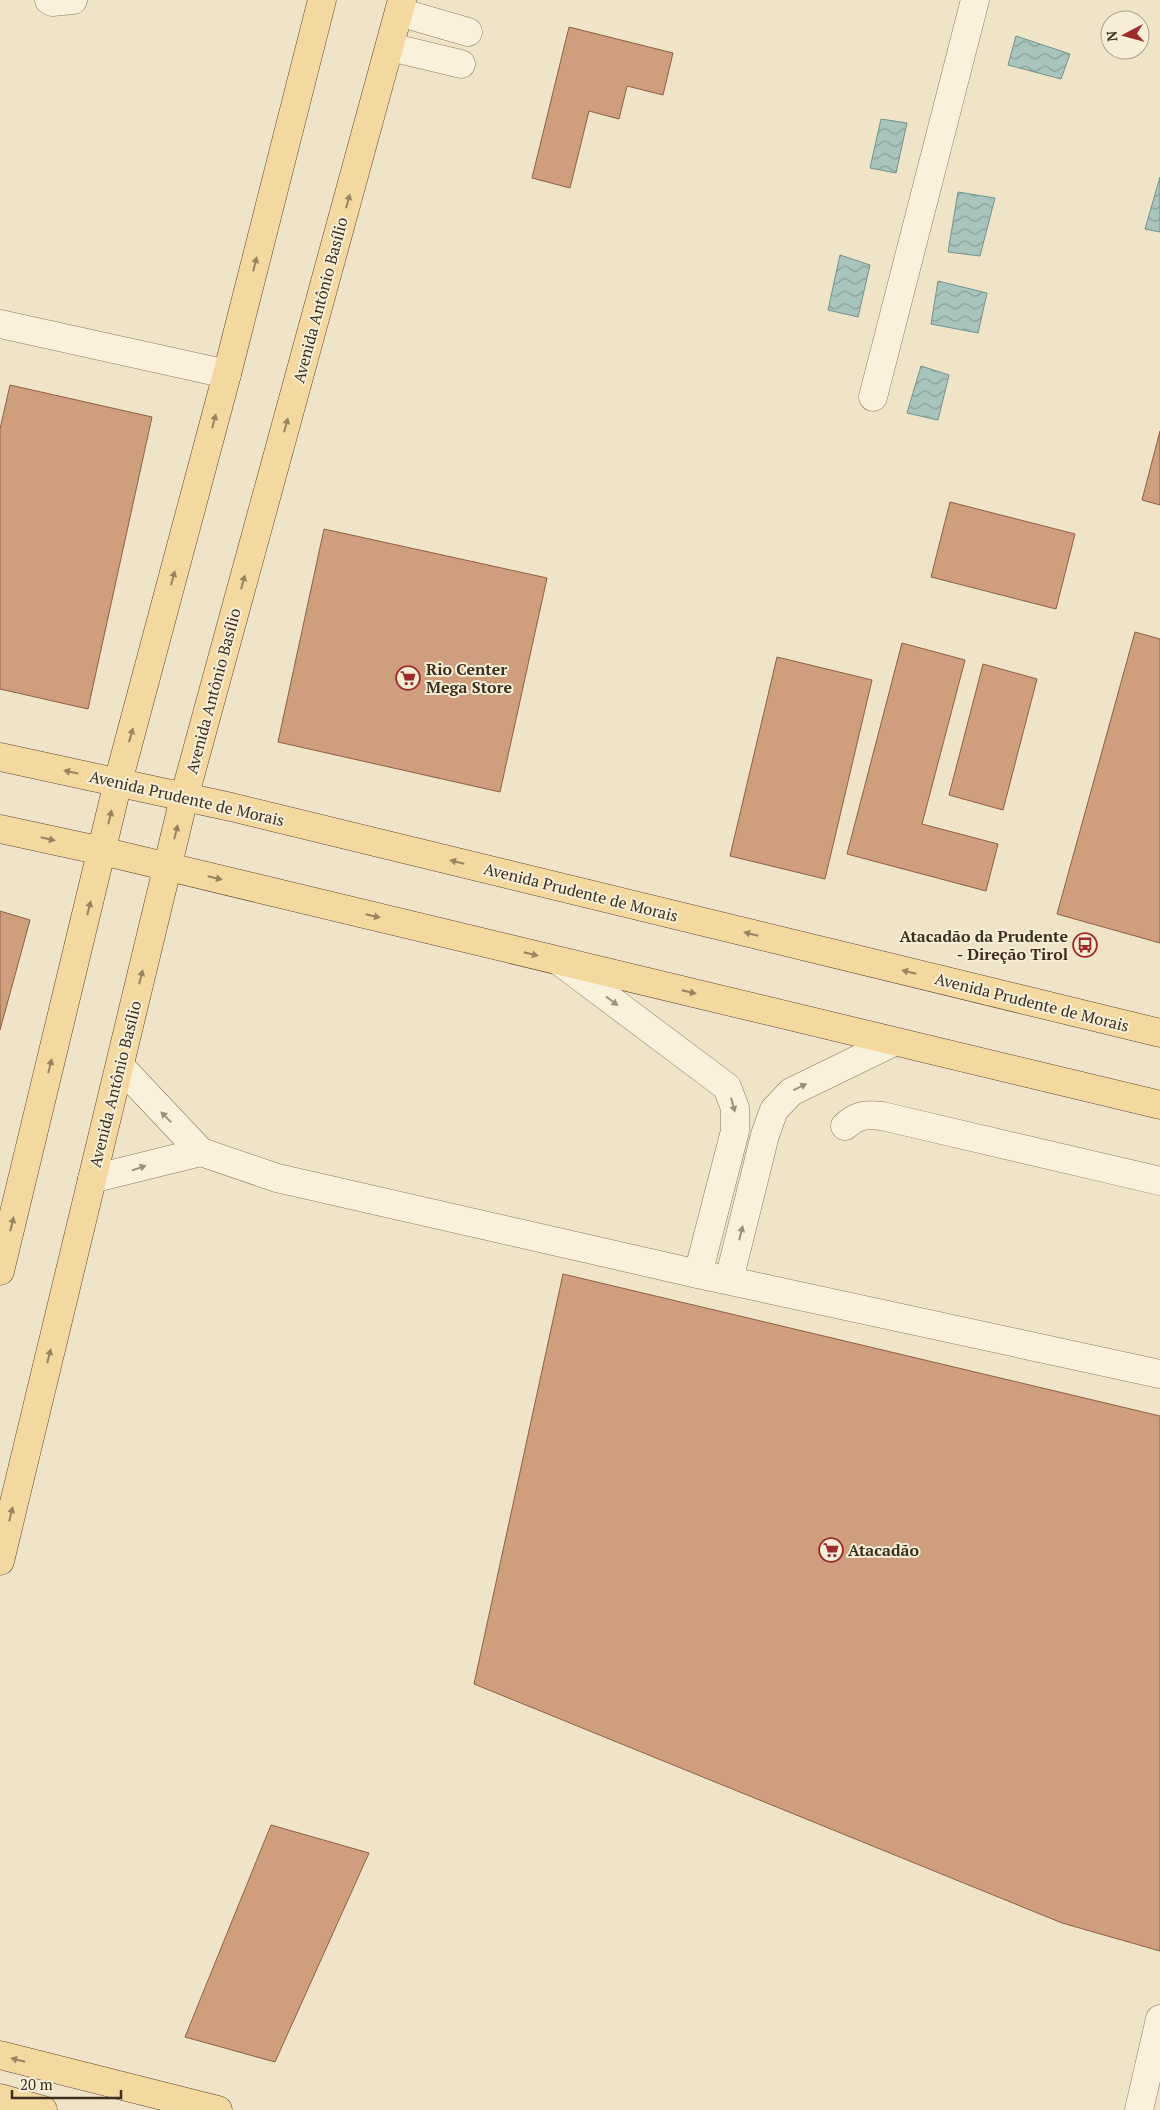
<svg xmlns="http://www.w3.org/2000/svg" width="1160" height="2110" font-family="'PT Serif',serif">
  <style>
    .water { fill: url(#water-waves); stroke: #6f938a }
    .building { fill: #cf9f7d; stroke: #8d5f41 }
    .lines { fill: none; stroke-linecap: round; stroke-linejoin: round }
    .minor-casing { stroke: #8d765c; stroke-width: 29 }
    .major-casing { stroke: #5b4430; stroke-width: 29 }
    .minor { stroke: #faf1dc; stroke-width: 28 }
    .major { stroke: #f3d9a0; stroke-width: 28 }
    .oneway { fill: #988460 }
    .oneway2 { fill: #9c907e }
    .labels { text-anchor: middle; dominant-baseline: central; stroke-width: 4; stroke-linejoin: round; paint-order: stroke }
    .street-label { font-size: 16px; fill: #3d2e20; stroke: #f7eed8 }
    .poi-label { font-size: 16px; font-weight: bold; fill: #3d2e20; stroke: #f7eed8; text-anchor: start }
  </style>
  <defs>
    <pattern id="water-waves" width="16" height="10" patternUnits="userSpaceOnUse" patternTransform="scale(1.25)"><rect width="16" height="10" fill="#a9c4bc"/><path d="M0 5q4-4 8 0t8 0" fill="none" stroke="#8ba098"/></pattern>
  </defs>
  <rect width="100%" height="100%" fill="#f0e4c8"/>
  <!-- water -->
  <g class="water">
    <polygon points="1016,36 1070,54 1061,79 1008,65"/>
    <polygon points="881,119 907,123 896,173 870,168"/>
    <polygon points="1160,177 1160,232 1145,229"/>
    <polygon points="958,192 995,198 980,256 948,252"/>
    <polygon points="840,255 870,265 858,317 828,310"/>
    <polygon points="938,281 987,293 978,333 931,324"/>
    <polygon points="921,366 949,375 938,420 907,413"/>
  </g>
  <!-- building -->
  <g class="building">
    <polygon points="569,27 673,53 663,95 627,86 619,119 589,111 570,188 532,178"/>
    <polygon points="10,385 152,417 88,709 0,689 0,429"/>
    <polygon points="1160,431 1160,505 1142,500"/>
    <polygon points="950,502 1075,534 1056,609 931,577"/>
    <polygon points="324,529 547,578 500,792 278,742"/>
    <polygon points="1135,632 1160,639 1160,943 1057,914"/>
    <polygon points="902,643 965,660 922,824 998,844 986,891 847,854"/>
    <polygon points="777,657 872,680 825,879 730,856"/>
    <polygon points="983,664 1037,679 1003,810 949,795"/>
    <polygon points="0,911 30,920 0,1030"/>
    <polygon points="563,1274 1160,1416 1160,1951 1062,1923 474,1684"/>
    <polygon points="271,1825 369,1853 275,2062 185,2037"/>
  </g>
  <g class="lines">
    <!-- minor casing -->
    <g class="minor-casing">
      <g id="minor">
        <polyline points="49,0 52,2 73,0"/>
        <polyline points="399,12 468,32"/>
        <polyline points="390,47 461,64"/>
        <polyline points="0,324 227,374"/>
        <polyline points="873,397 975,0"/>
        <polyline points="559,961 727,1087 735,1108 735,1131 698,1274"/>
        <polyline points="120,1066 201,1152 277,1178 698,1274 1160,1374"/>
        <path d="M845,1126c12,-11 21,-12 37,-10l278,65"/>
        <polyline points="92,1179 201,1152"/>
        <polyline points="729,1280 765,1135 774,1110 791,1092 894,1042"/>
        <polyline points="1139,2110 1160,2019"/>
      </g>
    </g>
    <!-- major casing -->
    <g class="major-casing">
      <g id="major">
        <polyline points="0,757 231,807 1160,1033"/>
        <polyline points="0,829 102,851 1160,1105"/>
        <polyline points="0,1271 118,782 227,374 322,0"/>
        <polyline points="0,1561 184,798 402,0"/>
        <polyline points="0,2055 218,2110"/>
        <polyline points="0,2098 43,2110"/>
      </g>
    </g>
    <!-- minor -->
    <use href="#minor" class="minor"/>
    <!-- major -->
    <use href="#major" class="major"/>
  </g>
  <!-- one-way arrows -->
  <defs><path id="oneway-solid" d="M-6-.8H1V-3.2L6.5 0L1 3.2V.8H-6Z" transform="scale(1.25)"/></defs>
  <g class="oneway">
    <use href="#oneway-solid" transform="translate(348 201) rotate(-75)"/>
    <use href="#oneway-solid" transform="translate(255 264) rotate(-76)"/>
    <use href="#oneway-solid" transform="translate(214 421) rotate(-75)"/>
    <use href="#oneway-solid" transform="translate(286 425) rotate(-75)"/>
    <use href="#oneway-solid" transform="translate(173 578) rotate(-75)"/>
    <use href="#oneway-solid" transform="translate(243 582) rotate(-75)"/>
    <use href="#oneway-solid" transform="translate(131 735) rotate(-74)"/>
    <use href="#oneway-solid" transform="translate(71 772) rotate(-168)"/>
    <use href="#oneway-solid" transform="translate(110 817) rotate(-77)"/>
    <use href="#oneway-solid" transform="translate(176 832) rotate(-76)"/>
    <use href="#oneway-solid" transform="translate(48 839) rotate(13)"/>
    <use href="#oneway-solid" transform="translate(457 862) rotate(-166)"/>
    <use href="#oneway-solid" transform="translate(215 878) rotate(13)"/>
    <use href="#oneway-solid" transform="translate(89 908) rotate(-76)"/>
    <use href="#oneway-solid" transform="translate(373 916) rotate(13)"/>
    <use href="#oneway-solid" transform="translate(751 934) rotate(-166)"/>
    <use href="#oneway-solid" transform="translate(531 954) rotate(13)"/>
    <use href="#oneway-solid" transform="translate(909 972) rotate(-166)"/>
    <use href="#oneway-solid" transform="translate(141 977) rotate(-76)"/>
    <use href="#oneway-solid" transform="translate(689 992) rotate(13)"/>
    <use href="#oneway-solid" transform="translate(50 1066) rotate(-76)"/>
    <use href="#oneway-solid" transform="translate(12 1224) rotate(-76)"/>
    <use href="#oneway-solid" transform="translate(49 1356) rotate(-76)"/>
    <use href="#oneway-solid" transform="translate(11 1514) rotate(-76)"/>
    <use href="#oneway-solid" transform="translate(18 2060) rotate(-166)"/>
  </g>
  <g class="oneway2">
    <use href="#oneway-solid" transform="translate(612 1001) rotate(37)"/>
    <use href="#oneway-solid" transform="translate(800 1087) rotate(-26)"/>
    <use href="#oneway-solid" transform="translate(733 1105) rotate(75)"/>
    <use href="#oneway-solid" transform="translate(166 1117) rotate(-134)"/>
    <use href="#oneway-solid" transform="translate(139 1168) rotate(-19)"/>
    <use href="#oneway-solid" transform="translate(741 1233) rotate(-76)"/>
  </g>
  <!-- icons -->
  <defs>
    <g id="supermarket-ring" transform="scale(1.25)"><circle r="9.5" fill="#f7eed8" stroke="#9e2a2b" stroke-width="1.5"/><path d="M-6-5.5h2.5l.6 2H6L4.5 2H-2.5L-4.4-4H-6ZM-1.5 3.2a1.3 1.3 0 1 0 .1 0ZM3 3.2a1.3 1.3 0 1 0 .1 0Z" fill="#9e2a2b"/></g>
    <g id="bus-ring" transform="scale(1.25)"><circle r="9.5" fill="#f7eed8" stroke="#9e2a2b" stroke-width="1.5"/><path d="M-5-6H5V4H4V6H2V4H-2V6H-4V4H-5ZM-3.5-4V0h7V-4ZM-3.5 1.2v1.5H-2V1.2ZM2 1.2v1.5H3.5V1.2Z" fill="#9e2a2b"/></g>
  </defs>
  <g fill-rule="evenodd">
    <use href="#supermarket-ring" x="408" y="678"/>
    <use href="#bus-ring" x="1085" y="945"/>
    <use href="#supermarket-ring" x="831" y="1550"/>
  </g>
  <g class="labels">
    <!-- street labels -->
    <g class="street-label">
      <text transform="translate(320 300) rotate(-75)">Avenida Antônio Basílio</text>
      <text transform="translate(213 691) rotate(-75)">Avenida Antônio Basílio</text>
      <text transform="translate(187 798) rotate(13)">Avenida Prudente de Morais</text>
      <text transform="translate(581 892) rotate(14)">Avenida Prudente de Morais</text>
      <text transform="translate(1032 1002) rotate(14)">Avenida Prudente de Morais</text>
      <text transform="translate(115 1084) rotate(-76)">Avenida Antônio Basílio</text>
    </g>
    <!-- poi labels -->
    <g class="poi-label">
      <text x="426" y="669">Rio Center<tspan x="426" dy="18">Mega Store</tspan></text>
      <text x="1068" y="936" text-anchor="end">Atacadão da Prudente<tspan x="1068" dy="18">- Direção Tirol</tspan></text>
      <text x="848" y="1550">Atacadão</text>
    </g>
  </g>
  <!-- north arrow -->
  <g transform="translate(1125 35) rotate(264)"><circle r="24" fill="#f7eed8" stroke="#ada18e"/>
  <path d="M0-4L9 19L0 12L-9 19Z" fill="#9e2a2b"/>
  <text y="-8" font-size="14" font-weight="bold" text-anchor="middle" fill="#3d2e20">N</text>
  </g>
  <!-- scale -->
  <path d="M12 2090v8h109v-8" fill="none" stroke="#3d2e20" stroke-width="2.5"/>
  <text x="20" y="2090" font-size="15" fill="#3d2e20" stroke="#f7eed8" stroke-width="4" paint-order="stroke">20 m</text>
</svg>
